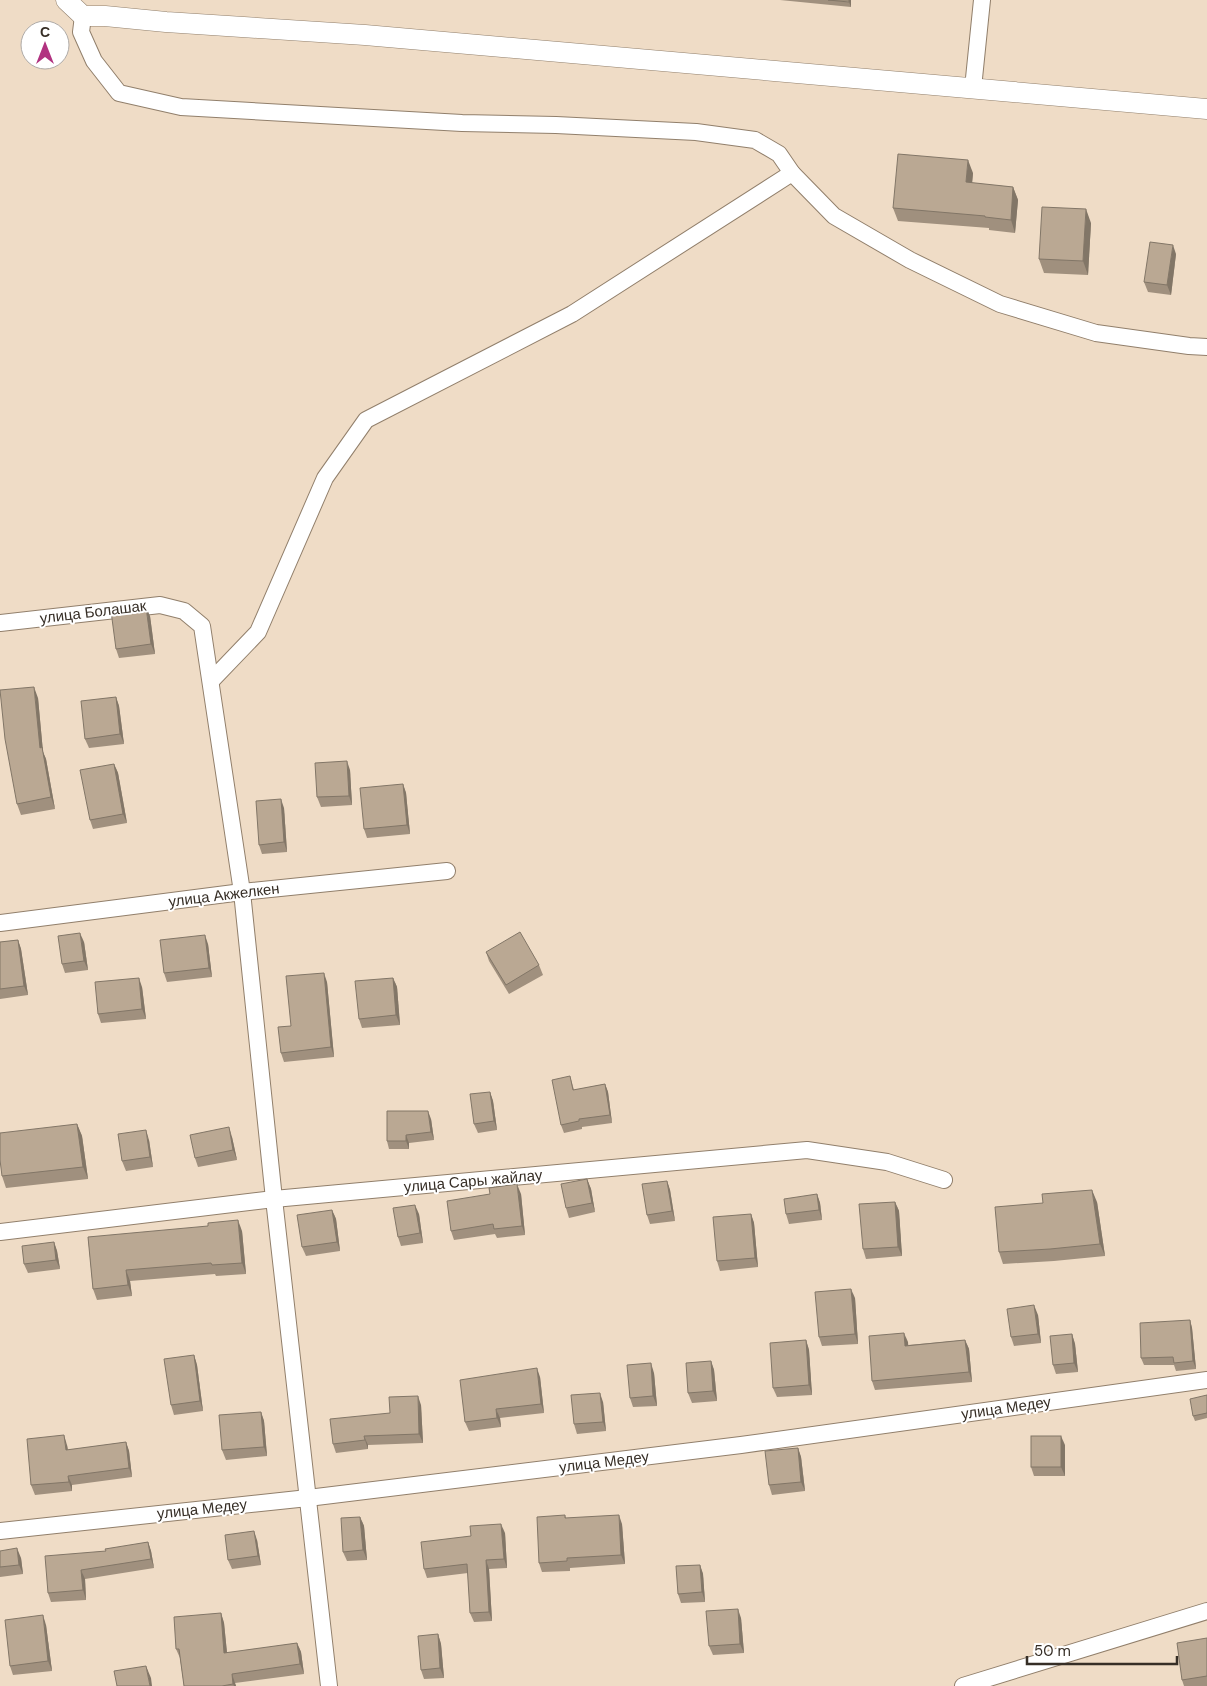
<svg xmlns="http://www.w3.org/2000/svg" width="1207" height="1686" font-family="'DM Sans',sans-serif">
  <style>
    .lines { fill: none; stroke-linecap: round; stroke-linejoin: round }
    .minor-casing { stroke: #917f6b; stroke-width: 18 }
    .tertiary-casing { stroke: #917f6b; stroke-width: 21 }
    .minor { stroke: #fff; stroke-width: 16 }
    .tertiary { stroke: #fff; stroke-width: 20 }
    .wall { fill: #a0907e }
    .shaded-wall { fill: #827667 }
    .building { fill: #baa893; stroke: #827667 }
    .labels { text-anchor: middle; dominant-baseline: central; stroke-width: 4; stroke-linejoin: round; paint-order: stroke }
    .street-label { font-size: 15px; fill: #362e26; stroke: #fff }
  </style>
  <rect width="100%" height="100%" fill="#efdcc6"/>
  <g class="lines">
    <!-- minor casing -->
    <g class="minor-casing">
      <g id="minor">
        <polyline points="83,16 81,32 94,61 119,93 181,107 462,123 556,125 696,132 755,140 779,154 792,173 834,216 910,260 1000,304 1096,333 1189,346 1207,347"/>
        <polyline points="973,88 982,0"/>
        <polyline points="0,623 160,605 184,611 202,626 242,892 274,1199 329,1686"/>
        <polyline points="211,681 258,632 325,478 366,420 572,314 792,173"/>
        <polyline points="0,923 242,892 447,871"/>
        <polyline points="0,1232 274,1199 807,1150 887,1162 944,1180"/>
        <polyline points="0,1531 308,1498 741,1445 1207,1380"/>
        <polyline points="963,1686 1207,1611"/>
      </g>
    </g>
    <!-- tertiary casing -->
    <g class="tertiary-casing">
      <polyline id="tertiary" points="66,0 83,16 105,16 166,22 365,35 1207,109"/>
    </g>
    <!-- minor -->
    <use href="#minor" class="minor"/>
    <!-- tertiary -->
    <use href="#tertiary" class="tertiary"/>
  </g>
  <!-- wall -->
  <g class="wall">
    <polygon points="780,0 851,0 851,7"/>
    <polygon points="973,173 972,183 1013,187 1018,200 1015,233 989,230 989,228 898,221 893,208"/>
    <polygon points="1091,223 1088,275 1044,273 1039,259"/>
    <polygon points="1176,254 1171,295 1148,292 1144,282"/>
    <polygon points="150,616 155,654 119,658 116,649"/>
    <polygon points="116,697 119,706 124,744 89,748 85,739"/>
    <polygon points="38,698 43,752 46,759 55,809 21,815 17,804"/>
    <polygon points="114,764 118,773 127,823 93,829 90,820"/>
    <polygon points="350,770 352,805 321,807 317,797"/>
    <polygon points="403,784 406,793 410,834 367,838 364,829"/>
    <polygon points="284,808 287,852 262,854 259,845"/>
    <polygon points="18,940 21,949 28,995 0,999 0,942"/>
    <polygon points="84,942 88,970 65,973 62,964"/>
    <polygon points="208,944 212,977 167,982 164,973"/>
    <polygon points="486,952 539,965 543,975 509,994 489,961"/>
    <polygon points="393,978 397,987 400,1025 362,1028 359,1019"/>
    <polygon points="327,982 334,1057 284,1062 281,1053 291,1026"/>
    <polygon points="142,987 146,1019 101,1023 98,1014"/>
    <polygon points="570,1076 574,1090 605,1084 608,1092 612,1123 582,1127 582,1129 564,1133 561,1125"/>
    <polygon points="490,1092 493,1101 497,1130 478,1133 474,1124"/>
    <polygon points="431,1119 434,1140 409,1143 409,1149 389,1149 387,1141"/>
    <polygon points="77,1124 82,1136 88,1179 6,1188 2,1176"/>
    <polygon points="232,1137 237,1160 198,1167 195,1158"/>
    <polygon points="149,1140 153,1167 126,1171 122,1161"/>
    <polygon points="587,1179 591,1189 595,1212 569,1218 566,1208"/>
    <polygon points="667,1181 670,1190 675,1221 650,1224 647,1215"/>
    <polygon points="521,1194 525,1235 497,1238 495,1234 454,1240 451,1231"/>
    <polygon points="817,1194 820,1203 822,1220 789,1224 786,1214"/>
    <polygon points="895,1202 899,1211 902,1256 866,1259 863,1249"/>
    <polygon points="1097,1202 1105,1256 1054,1261 1003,1264 999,1252"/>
    <polygon points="332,1210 336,1219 340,1251 306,1256 302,1247"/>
    <polygon points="419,1214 423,1243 401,1246 398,1237"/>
    <polygon points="751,1214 754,1223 758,1267 720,1271 717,1261"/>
    <polygon points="242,1231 246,1274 216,1276 215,1274 130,1281 132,1296 97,1300 93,1289 88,1237"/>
    <polygon points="54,1242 57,1251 60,1269 28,1273 24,1264"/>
    <polygon points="855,1298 858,1344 822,1346 819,1337"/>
    <polygon points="1038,1315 1041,1343 1014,1346 1011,1337"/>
    <polygon points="1190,1320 1192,1328 1196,1369 1176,1371 1174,1365 1144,1365 1141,1358"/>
    <polygon points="1072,1334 1075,1344 1078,1372 1056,1374 1053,1365"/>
    <polygon points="806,1340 809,1350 812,1395 777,1397 773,1388"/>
    <polygon points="965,1340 969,1349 972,1382 875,1390 872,1381 908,1342 908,1345"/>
    <polygon points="194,1355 197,1365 203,1411 174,1415 171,1405"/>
    <polygon points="711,1361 714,1370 717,1401 692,1403 688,1393"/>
    <polygon points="654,1373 657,1406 633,1407 630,1398"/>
    <polygon points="540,1377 544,1413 500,1418 501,1427 469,1431 465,1422"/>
    <polygon points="1207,1395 1207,1418 1195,1421 1193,1416"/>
    <polygon points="603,1402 606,1431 577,1434 574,1424"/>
    <polygon points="421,1405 423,1443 368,1445 368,1449 336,1453 333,1444 390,1413"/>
    <polygon points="261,1412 264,1421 267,1456 226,1460 222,1450"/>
    <polygon points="126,1442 129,1451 132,1477 72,1485 72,1491 35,1495 31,1485 67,1445 68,1450"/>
    <polygon points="1065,1445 1065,1476 1034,1476 1031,1467"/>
    <polygon points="798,1448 801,1457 805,1491 772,1495 769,1485"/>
    <polygon points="565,1515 566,1518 622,1524 625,1564 570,1568 570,1571 542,1572 539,1563"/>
    <polygon points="360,1517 364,1526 367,1560 347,1561 343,1552"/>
    <polygon points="505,1533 507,1568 489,1569 492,1621 474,1622 470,1613 468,1573 427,1578 424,1569"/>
    <polygon points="257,1540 261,1565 232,1569 228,1560"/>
    <polygon points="148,1542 151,1551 154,1568 85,1579 86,1600 51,1602 48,1593 106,1551"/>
    <polygon points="0,1551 21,1558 23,1574 0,1577"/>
    <polygon points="700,1565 703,1574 705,1602 681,1603 678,1594"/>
    <polygon points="221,1613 224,1623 227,1653 297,1643 301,1652 304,1674 235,1683 236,1686 184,1686 180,1658 176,1649"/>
    <polygon points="741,1618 744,1653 713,1655 709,1646"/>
    <polygon points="46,1625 52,1671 13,1675 10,1666"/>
    <polygon points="438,1634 441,1644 444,1678 424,1679 421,1670"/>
    <polygon points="1207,1638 1207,1686 1184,1686 1182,1680"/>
  </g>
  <!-- shaded-wall -->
  <g class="shaded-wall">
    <polygon points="849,0 851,0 851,7 849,2"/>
    <polygon points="968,160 973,173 971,195 966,182"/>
    <polygon points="1013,187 1018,200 1015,233 1011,220"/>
    <polygon points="1086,209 1091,223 1088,275 1083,261"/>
    <polygon points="1173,245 1176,254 1171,295 1167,285"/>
    <polygon points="146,607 150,616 155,654 151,644"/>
    <polygon points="34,687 38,698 43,752 46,759 55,809 51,797 40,748"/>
    <polygon points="116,697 119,706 124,744 120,734"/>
    <polygon points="347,761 350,770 352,805 349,796"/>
    <polygon points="114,764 118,773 127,823 123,814"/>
    <polygon points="403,784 406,793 410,834 407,825"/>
    <polygon points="281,799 284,808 287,852 284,842"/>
    <polygon points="80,933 84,942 88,970 84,961"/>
    <polygon points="205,935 208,944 212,977 209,968"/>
    <polygon points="18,940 21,949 28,995 24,986"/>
    <polygon points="324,973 327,982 334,1057 331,1047"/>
    <polygon points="139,978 142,987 146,1019 142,1009"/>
    <polygon points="393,978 397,987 400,1025 396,1015"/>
    <polygon points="605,1084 608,1092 612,1123 610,1115"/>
    <polygon points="490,1092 493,1101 497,1130 494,1121"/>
    <polygon points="428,1111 431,1119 434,1140 431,1132"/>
    <polygon points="77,1124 82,1136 88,1179 83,1167"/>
    <polygon points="229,1127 232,1137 237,1160 233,1150"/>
    <polygon points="146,1130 149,1140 153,1167 150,1157"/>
    <polygon points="406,1135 409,1143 409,1149 406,1141"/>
    <polygon points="587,1179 591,1189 595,1212 592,1203"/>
    <polygon points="667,1181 670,1190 675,1221 672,1211"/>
    <polygon points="517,1184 521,1194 525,1235 522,1226"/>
    <polygon points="1092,1190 1097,1202 1105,1256 1100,1244"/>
    <polygon points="817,1194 820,1203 822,1220 819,1210"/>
    <polygon points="895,1202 899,1211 902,1256 898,1247"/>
    <polygon points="415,1205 419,1214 423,1243 420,1233"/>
    <polygon points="332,1210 336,1219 340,1251 337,1242"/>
    <polygon points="751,1214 754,1223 758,1267 755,1258"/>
    <polygon points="238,1220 242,1231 246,1274 242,1263"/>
    <polygon points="54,1242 57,1251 60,1269 56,1260"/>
    <polygon points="126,1270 130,1281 132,1296 128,1285"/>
    <polygon points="851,1289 855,1298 858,1344 855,1334"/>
    <polygon points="1034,1305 1038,1315 1041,1343 1038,1334"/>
    <polygon points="1190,1320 1192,1328 1196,1369 1193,1361"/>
    <polygon points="904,1333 908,1342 909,1355 905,1346"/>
    <polygon points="1072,1334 1075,1344 1078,1372 1074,1363"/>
    <polygon points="806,1340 809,1350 812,1395 809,1385"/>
    <polygon points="965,1340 969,1349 972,1382 969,1372"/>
    <polygon points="194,1355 197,1365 203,1411 200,1401"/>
    <polygon points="711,1361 714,1370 717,1401 713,1391"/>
    <polygon points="651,1363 654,1373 657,1406 653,1396"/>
    <polygon points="537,1368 540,1377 544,1413 541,1404"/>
    <polygon points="600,1393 603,1402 606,1431 603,1422"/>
    <polygon points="418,1396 421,1405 423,1443 419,1434"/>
    <polygon points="496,1409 500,1418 501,1427 497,1418"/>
    <polygon points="261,1412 264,1421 267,1456 264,1447"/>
    <polygon points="64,1435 67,1445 69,1459 66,1450"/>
    <polygon points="364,1436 368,1445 368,1449 365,1440"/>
    <polygon points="1061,1436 1065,1445 1065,1476 1061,1467"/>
    <polygon points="126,1442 129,1451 132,1477 129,1468"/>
    <polygon points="798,1448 801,1457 805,1491 801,1482"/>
    <polygon points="68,1476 72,1485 72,1491 69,1482"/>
    <polygon points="619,1515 622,1524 625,1564 621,1555"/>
    <polygon points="360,1517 364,1526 367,1560 363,1550"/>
    <polygon points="501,1524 505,1533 507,1568 504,1559"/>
    <polygon points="254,1531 257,1540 261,1565 258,1556"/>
    <polygon points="148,1542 151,1551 154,1568 151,1559"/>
    <polygon points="17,1548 21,1558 23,1574 19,1565"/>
    <polygon points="486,1560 489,1569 492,1621 489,1612"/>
    <polygon points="700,1565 703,1574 705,1602 702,1592"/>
    <polygon points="81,1570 85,1579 86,1600 83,1590"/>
    <polygon points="738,1609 741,1618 744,1653 740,1644"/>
    <polygon points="221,1613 224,1623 228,1663 224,1653"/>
    <polygon points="43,1615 46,1625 52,1671 48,1661"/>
    <polygon points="438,1634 441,1644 444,1678 440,1668"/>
    <polygon points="297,1643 301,1652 304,1674 300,1664"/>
    <polygon points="146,1666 151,1678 152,1686 150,1686"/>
    <polygon points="232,1674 236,1686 234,1686 233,1684"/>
  </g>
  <!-- building -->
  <g class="building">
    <polygon points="828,0 849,0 849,2"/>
    <polygon points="898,154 968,160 966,182 1013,187 1011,220 985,217 985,216 893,208"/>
    <polygon points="1042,207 1086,209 1083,261 1039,259"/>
    <polygon points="1150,242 1173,245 1167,285 1144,282"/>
    <polygon points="146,607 151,644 116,649 111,611"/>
    <polygon points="34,687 40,748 42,747 51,797 17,804 5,739 0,690"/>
    <polygon points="116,697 120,734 85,739 81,701"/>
    <polygon points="347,761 349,796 317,797 315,763"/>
    <polygon points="114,764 123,814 90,820 80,770"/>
    <polygon points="403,784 407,825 364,829 360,788"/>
    <polygon points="281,799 284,842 259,845 256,801"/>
    <polygon points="520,932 539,965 506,985 486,952"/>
    <polygon points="80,933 84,961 62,964 58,936"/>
    <polygon points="205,935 209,968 164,973 160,940"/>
    <polygon points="18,940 24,986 0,989 0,942"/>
    <polygon points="324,973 331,1047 281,1053 278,1027 291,1026 286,976"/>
    <polygon points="139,978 142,1009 98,1014 95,982"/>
    <polygon points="393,978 396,1015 359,1019 355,981"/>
    <polygon points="570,1076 573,1090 605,1084 610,1115 579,1119 579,1121 561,1125 552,1080"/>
    <polygon points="490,1092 494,1121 474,1124 470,1094"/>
    <polygon points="387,1111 428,1111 431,1132 406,1135 406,1141 387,1141"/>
    <polygon points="77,1124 83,1167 2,1176 0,1160 0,1133"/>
    <polygon points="229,1127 233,1150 195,1158 190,1135"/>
    <polygon points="146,1130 150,1157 122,1161 118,1134"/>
    <polygon points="587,1179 592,1203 566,1208 561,1184"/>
    <polygon points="667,1181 672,1211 647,1215 642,1184"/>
    <polygon points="517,1184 522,1226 494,1229 493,1224 451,1231 447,1201 490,1194 489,1188"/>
    <polygon points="1092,1190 1100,1244 1050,1249 999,1252 995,1207 1043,1203 1042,1194"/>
    <polygon points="817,1194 819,1210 786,1214 784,1199"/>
    <polygon points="895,1202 898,1247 863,1249 859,1204"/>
    <polygon points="415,1205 420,1233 398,1237 393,1208"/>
    <polygon points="332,1210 337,1242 302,1247 297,1215"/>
    <polygon points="751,1214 755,1258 717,1261 713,1217"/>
    <polygon points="238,1220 242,1263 212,1265 211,1263 126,1270 128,1285 93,1289 88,1237 208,1226 208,1223"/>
    <polygon points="54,1242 56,1260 24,1264 22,1246"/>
    <polygon points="851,1289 855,1334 819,1337 815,1292"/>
    <polygon points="1034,1305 1038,1334 1011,1337 1007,1309"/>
    <polygon points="1190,1320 1193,1361 1174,1363 1173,1357 1141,1358 1140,1323"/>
    <polygon points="904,1333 905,1346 965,1340 969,1372 872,1381 869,1336"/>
    <polygon points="1072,1334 1074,1363 1053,1365 1050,1336"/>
    <polygon points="806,1340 809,1385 773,1388 770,1343"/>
    <polygon points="194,1355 200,1401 171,1405 164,1359"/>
    <polygon points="711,1361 713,1391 688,1393 686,1363"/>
    <polygon points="651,1363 653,1396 630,1398 627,1365"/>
    <polygon points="537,1368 541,1404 496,1409 497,1418 465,1422 460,1380"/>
    <polygon points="600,1393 603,1422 574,1424 571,1395"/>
    <polygon points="1207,1395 1207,1413 1193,1416 1190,1399"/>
    <polygon points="418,1396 419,1434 364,1436 365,1440 333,1444 330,1419 390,1413 389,1397"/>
    <polygon points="261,1412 264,1447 222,1450 219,1415"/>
    <polygon points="64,1435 66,1450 126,1442 129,1468 68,1476 69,1482 31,1485 27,1439"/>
    <rect x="1031" y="1436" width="30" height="31"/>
    <polygon points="798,1448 801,1482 769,1485 765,1451"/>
    <polygon points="565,1515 565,1518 619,1515 621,1555 567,1558 567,1561 539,1563 537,1517"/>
    <polygon points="360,1517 363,1550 343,1552 341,1518"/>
    <polygon points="501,1524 504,1559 486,1560 489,1612 470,1613 467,1564 424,1569 421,1542 471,1536 470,1526"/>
    <polygon points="254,1531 258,1556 228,1560 225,1535"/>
    <polygon points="148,1542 151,1559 81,1570 83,1590 48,1593 45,1556 106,1551 105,1549"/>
    <polygon points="17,1548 19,1565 0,1567 0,1551"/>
    <polygon points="700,1565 702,1592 678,1594 676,1566"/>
    <polygon points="738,1609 740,1644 709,1646 706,1611"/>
    <polygon points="221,1613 224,1653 297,1643 300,1664 232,1674 233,1684 222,1686 184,1686 179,1649 176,1649 174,1617"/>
    <polygon points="43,1615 48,1661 10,1666 5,1620"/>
    <polygon points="438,1634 440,1668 421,1670 418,1636"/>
    <polygon points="1207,1638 1207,1676 1182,1680 1177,1643"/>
    <polygon points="146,1666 150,1686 117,1686 114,1671"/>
  </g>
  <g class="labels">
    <!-- street labels -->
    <g class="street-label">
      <text transform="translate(93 612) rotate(-7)">улица Болашак</text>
      <text transform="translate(224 895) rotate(-7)">улица Акжелкен</text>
      <text transform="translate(473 1181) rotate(-5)">улица Сары жайлау</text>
      <text transform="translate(1006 1408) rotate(-8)">улица Медеу</text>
      <text transform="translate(604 1462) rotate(-7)">улица Медеу</text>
      <text transform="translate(202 1509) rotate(-6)">улица Медеу</text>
    </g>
  </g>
  <!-- north arrow -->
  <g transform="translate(45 45)"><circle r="24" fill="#ffffff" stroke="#afaba8"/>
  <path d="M0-4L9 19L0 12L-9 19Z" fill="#b13280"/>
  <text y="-8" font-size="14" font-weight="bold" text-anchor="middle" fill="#362e26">С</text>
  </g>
  <!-- scale -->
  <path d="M1027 1656v8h150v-8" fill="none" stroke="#362e26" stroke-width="2.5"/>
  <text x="1034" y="1656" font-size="15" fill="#362e26" stroke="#ffffff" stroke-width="4" paint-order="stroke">50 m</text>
</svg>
